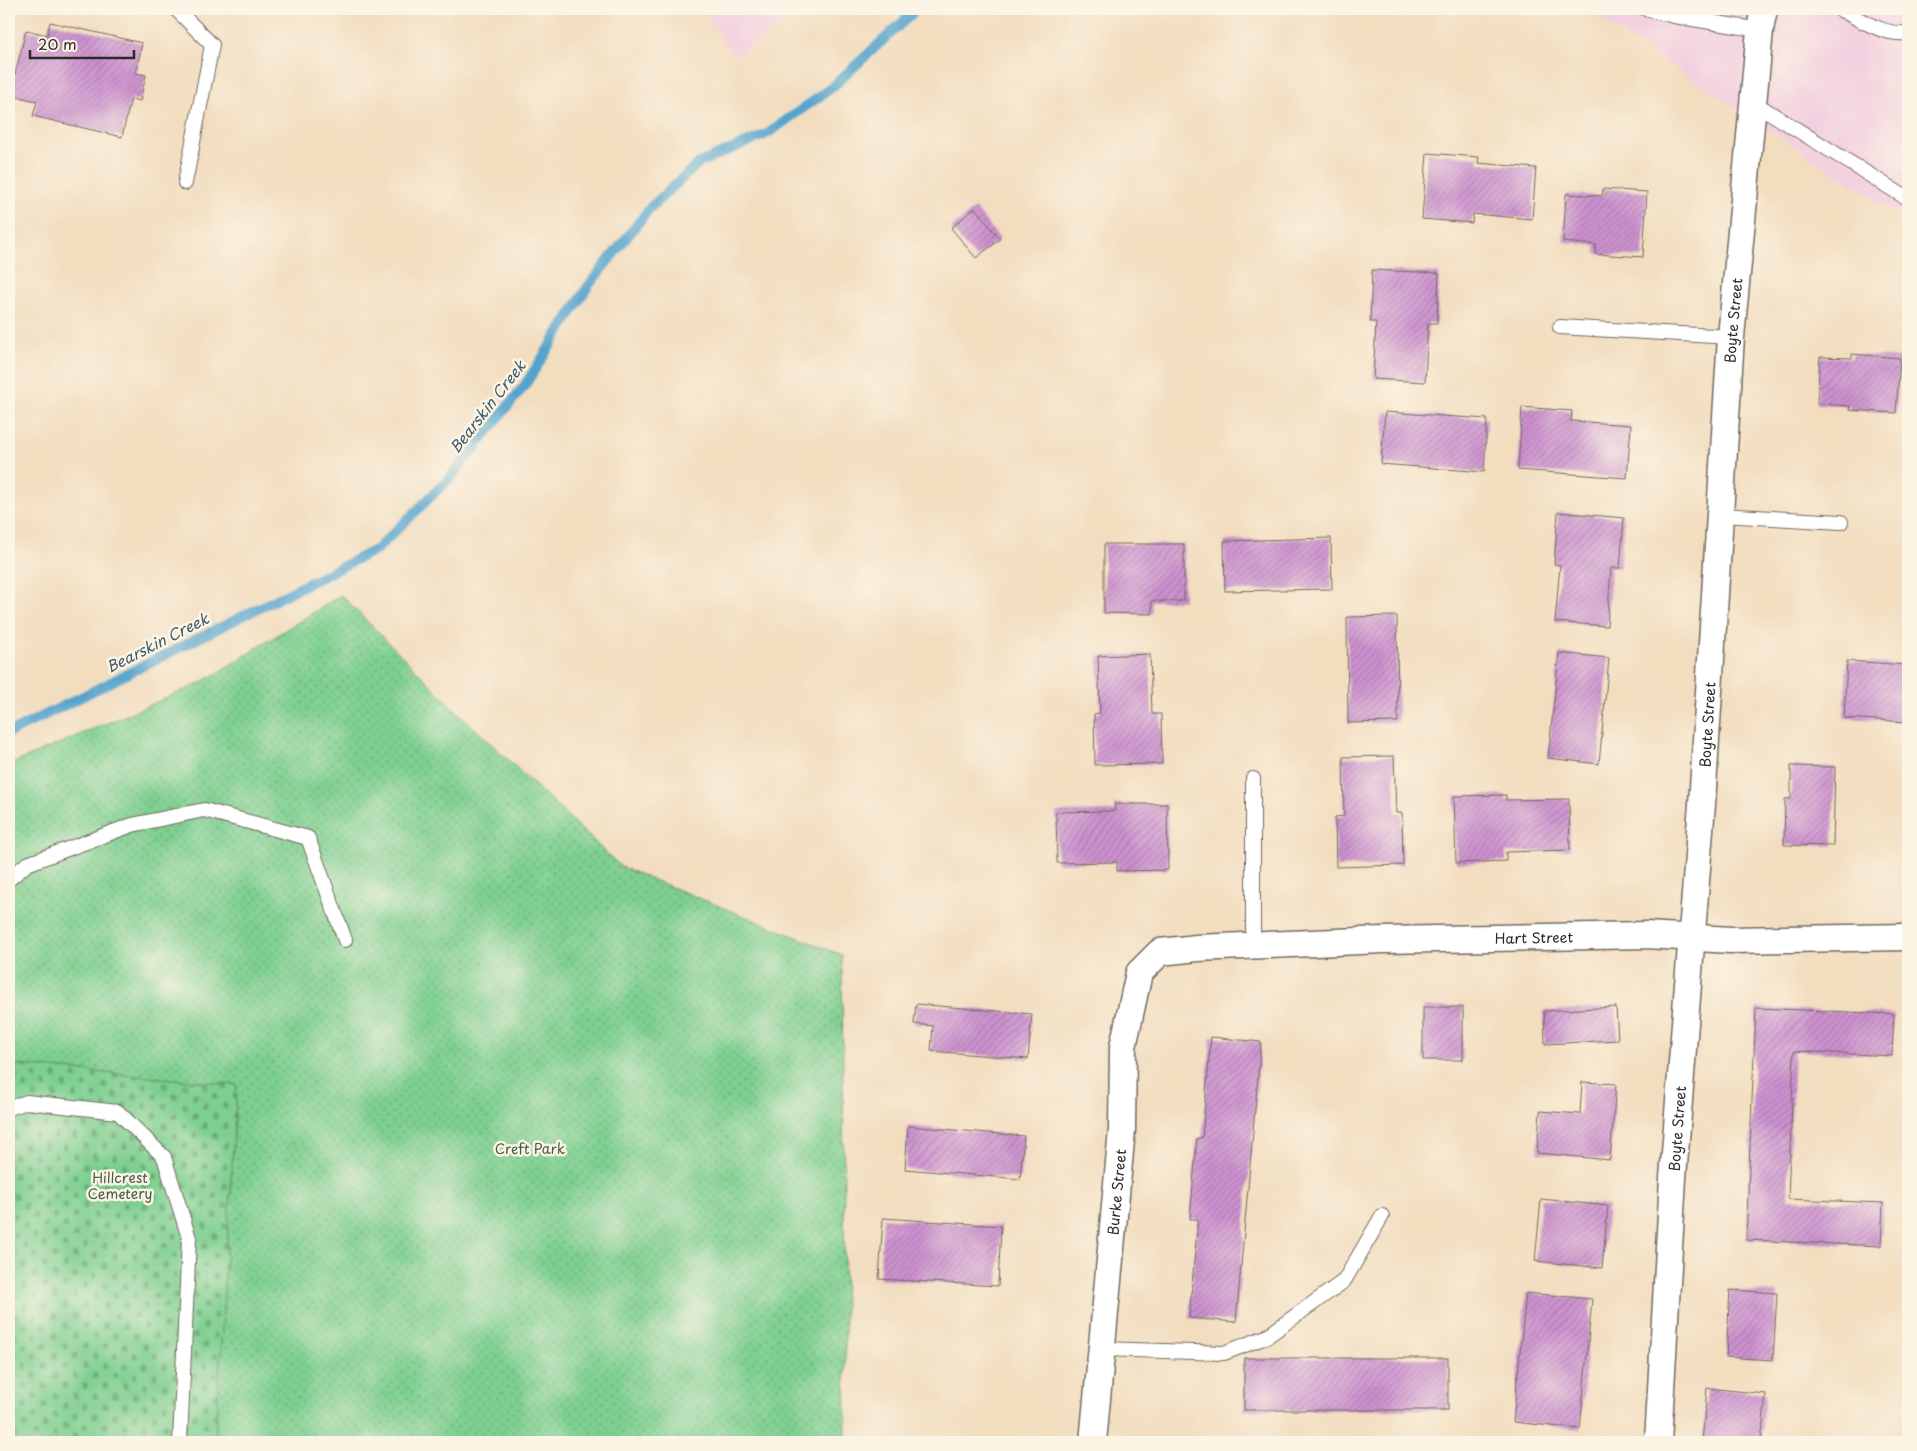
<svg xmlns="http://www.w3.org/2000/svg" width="1917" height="1451" font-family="'Playpen Sans',sans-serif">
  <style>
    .built { fill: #f3cfdf }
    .cemetery { fill: url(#cemetery-stones); stroke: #547d5e }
    .park { fill: url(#park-dots); stroke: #547d5e }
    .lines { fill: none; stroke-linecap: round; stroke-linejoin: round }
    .stream { stroke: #53a3cd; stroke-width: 10 }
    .building { fill: url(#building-hatch) }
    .lane-casing { stroke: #71695f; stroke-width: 16 }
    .street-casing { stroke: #71695f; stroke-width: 29 }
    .lane { stroke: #fff; stroke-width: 14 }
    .street { stroke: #fff; stroke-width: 26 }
    .labels { text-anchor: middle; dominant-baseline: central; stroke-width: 5; stroke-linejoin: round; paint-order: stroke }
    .street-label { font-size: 14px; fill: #2b2b2b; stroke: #fcf5e5 }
    .park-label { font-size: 14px; fill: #445c49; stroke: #fcf5e5 }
    .water-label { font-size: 15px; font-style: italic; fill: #3b5b6c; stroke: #fcf5e5 }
  </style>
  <defs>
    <pattern id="cemetery-stones" width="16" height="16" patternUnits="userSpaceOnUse" patternTransform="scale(1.25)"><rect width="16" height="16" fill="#7dcf90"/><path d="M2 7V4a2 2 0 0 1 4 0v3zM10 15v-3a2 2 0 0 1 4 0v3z" fill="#67a876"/></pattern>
    <pattern id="park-dots" width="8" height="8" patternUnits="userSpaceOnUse" patternTransform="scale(1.25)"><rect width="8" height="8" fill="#7dcf90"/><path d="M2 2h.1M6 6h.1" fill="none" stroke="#67a876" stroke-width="1.8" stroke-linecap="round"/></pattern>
    <pattern id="building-hatch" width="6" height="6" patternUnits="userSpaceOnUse" patternTransform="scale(1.25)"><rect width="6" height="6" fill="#cd92d0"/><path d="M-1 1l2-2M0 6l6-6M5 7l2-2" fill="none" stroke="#a777a9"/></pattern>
  </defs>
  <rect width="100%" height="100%" fill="#fcf5e5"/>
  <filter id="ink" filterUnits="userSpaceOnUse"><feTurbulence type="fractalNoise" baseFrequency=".02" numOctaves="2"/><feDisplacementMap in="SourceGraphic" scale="10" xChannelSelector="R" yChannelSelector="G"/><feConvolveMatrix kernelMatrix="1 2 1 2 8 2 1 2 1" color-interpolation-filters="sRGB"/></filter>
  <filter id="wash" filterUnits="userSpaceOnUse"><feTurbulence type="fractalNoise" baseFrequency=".0096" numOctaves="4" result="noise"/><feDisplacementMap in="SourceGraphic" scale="20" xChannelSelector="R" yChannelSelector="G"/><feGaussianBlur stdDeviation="1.12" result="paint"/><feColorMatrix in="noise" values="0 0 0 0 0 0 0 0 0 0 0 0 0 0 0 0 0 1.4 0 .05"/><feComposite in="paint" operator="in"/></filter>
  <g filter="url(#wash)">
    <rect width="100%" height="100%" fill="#f2ddbf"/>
    <!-- built -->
    <g class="built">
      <polygon points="703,9 804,9 734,57"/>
      <polygon points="1585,9 1908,9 1908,221 1599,18"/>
    </g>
    <!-- cemetery -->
    <polygon class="cemetery" points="9,1064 237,1085 215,1442 9,1442"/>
    <!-- park -->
    <polygon class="park" points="341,595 460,714 621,867 842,955 846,1442 215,1442 237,1085 9,1064 9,765 201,683"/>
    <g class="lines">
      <!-- stream -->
      <polyline class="stream" points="9,733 377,549 451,477 525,385 589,285 650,208 699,163 767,134 830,89 917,9"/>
    </g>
    <g id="blocks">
      <!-- building -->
      <g class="building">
        <polygon points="50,22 142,43 136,73 146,75 140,101 131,99 122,137 33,116 37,101 10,95 26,30 47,35"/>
        <polygon points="1427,153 1479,157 1478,163 1536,168 1532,219 1473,214 1472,223 1422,219"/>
        <polygon points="1603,189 1647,192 1643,257 1595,254 1596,245 1563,242 1566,194 1602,196"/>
        <polygon points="975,208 1000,239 976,258 951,228"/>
        <polygon points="1372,270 1439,273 1437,323 1428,323 1425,382 1373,379 1376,322 1370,322"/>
        <polygon points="1852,354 1900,358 1896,413 1849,410 1850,406 1817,404 1820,357 1852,358"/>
        <polygon points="1522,407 1572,411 1571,421 1631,425 1627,478 1518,470"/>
        <polygon points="1385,412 1487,419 1484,472 1381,464"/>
        <polygon points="1558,512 1624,518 1620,568 1611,568 1607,626 1555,622 1560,565 1554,564"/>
        <polygon points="1331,538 1332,589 1225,591 1224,541"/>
        <polygon points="1104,544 1184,544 1184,601 1152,601 1152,614 1104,613"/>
        <polygon points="1397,616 1398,722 1348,723 1347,617"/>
        <polygon points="1559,653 1609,658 1599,764 1548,758"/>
        <polygon points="1150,654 1152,714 1161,714 1162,764 1095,765 1094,714 1100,713 1098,656"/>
        <polygon points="1847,661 1908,665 1908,722 1844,718"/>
        <polygon points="1394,756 1396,813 1402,813 1403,865 1336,867 1335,817 1344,816 1343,757"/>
        <polygon points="1791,766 1835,767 1833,846 1784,845 1785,799 1791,799"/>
        <polygon points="1506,795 1506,800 1569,799 1570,850 1506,852 1506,861 1456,863 1454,796"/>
        <polygon points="1114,804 1167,804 1168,870 1117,871 1117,862 1057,863 1056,812 1115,811"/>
        <polygon points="916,1004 1032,1014 1028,1059 931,1051 933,1026 914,1024"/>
        <rect x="1423" y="1007" width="40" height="53"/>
        <polygon points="1616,1007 1618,1040 1545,1044 1544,1011"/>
        <polygon points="1756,1008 1894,1014 1892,1056 1794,1051 1788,1199 1883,1203 1881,1246 1746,1240"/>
        <polygon points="1211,1037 1261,1042 1236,1322 1189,1318 1198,1219 1190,1219 1197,1138 1202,1138"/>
        <polygon points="1582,1082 1616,1084 1610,1160 1537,1153 1540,1111 1580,1114"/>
        <polygon points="908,1126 1024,1136 1020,1179 905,1169"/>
        <polygon points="1541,1199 1608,1206 1602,1268 1535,1261"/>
        <polygon points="883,1218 1001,1226 998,1286 879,1279"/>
        <polygon points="1730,1290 1777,1293 1773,1360 1726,1357"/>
        <polygon points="1526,1293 1592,1299 1580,1429 1513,1422"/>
        <rect x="1244" y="1358" width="204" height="52"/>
        <polygon points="1707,1388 1766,1394 1761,1442 1702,1442"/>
      </g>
    </g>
  </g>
  <g filter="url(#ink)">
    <use href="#blocks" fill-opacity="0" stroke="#71695f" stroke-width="1"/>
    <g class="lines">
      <!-- lane casing -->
      <g class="lane-casing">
        <g id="lane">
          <polyline points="176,9 212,45 185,183"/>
          <polyline points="1646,9 1674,16 1760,30"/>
          <path d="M1839,9c21,10 45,27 69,24"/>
          <polyline points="1753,102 1908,199"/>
          <polyline points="1560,327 1731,337"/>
          <polyline points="1721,515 1841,522"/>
          <polyline points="1253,779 1253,945"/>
          <polyline points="9,879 27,864 132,825 204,810 308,838 345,940"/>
          <polyline points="9,1108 27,1102 118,1112 164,1157 189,1238 180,1442"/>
          <polyline points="1102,1349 1224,1353 1266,1337 1344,1281 1382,1216"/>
        </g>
      </g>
      <!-- street casing -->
      <g class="street-casing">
        <g id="street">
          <path id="s1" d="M1093,1442l29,-312 1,-83 16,-74 21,-21 37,-4 186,-8 263,-5 85,5 177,-3"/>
          <path id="s2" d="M1658,1442l15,-264 29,-374 29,-467 29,-307 4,-21"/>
        </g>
      </g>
      <!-- lane -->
      <use href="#lane" class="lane"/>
      <!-- street -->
      <use href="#street" class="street"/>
    </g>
  </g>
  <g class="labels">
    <!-- street labels -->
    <g class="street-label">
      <text stroke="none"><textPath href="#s2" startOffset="1124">Boyte Street</textPath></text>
      <text stroke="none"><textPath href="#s2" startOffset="719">Boyte Street</textPath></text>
      <text stroke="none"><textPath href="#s1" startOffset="876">Hart Street</textPath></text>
      <text stroke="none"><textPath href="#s2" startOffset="314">Boyte Street</textPath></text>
      <text stroke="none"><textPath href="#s1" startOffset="251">Burke Street</textPath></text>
    </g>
    <!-- park labels -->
    <g class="park-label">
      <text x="530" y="1148">Creft Park</text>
      <text x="120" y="1177">Hillcrest<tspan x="120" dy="16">Cemetery</tspan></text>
    </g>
    <!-- water labels -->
    <g class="water-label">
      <text transform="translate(487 406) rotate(-52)">Bearskin Creek</text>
      <text transform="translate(157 642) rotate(-27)">Bearskin Creek</text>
    </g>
  </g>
  <!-- margin -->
  <rect width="1917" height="1451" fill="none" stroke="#fcf5e5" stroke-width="30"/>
  <!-- scale -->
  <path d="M30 50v8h104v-8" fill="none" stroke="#2b2b2b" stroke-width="2.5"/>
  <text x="38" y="50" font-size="15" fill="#2b2b2b" stroke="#fcf5e5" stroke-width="4" paint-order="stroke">20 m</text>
</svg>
